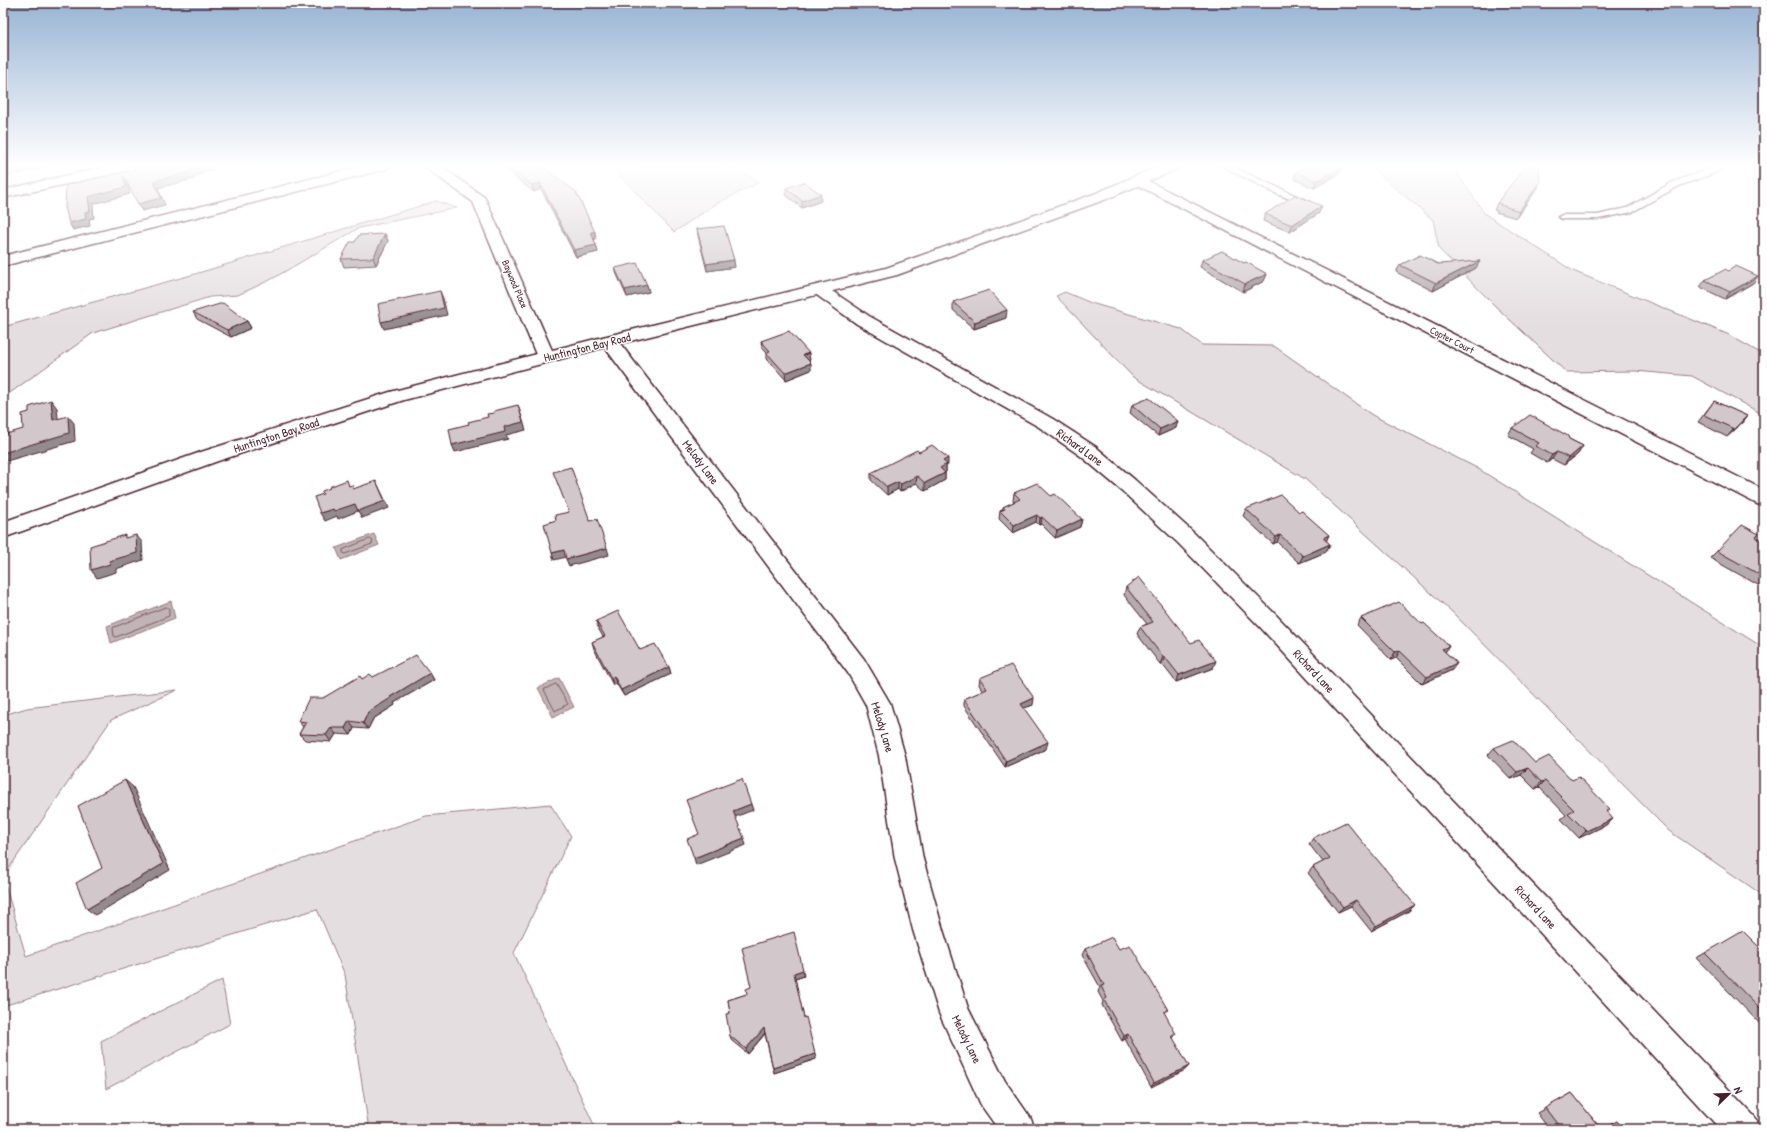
<svg xmlns="http://www.w3.org/2000/svg" width="1767" height="1132" font-family="'Patrick Hand',sans-serif">
  <style>
    .green { fill: #e5dee0; stroke: #987e86 }
    .water { fill: #c1b3b6; stroke: #91787e }
    .lines { fill: none; stroke-linecap: round; stroke-linejoin: round }
    .shore { stroke: #7a5a63; stroke-width: 1 }
    .service-casing { stroke: #4a1f2b; stroke-width: 3 }
    .minor-casing { stroke: #4a1f2b; stroke-width: 3 }
    .tertiary-casing { stroke: #4a1f2b; stroke-width: 3 }
    .service { fill: #fff; fill-rule: evenodd }
    .minor { fill: #fff; fill-rule: evenodd }
    .tertiary { fill: #fff; fill-rule: evenodd }
    .wall { fill: #b5abaf; stroke: #4a1f2b }
    .shaded-wall { fill: #938b8e; stroke: #4a1f2b }
    .building { fill: #d2c7cb; stroke: #4a1f2b }
    .labels { text-anchor: middle; dominant-baseline: central; stroke-width: 3; stroke-linejoin: round; paint-order: stroke }
    .far-street-label { font-size: 10px; fill: #4a1f2b; stroke: #fff }
    .street-label { font-size: 12px; fill: #4a1f2b; stroke: #fff }
  </style>
  <rect width="100%" height="100%" fill="#fff"/>
  <filter id="ink" filterUnits="userSpaceOnUse"><feTurbulence type="fractalNoise" baseFrequency=".025" numOctaves="2"/><feDisplacementMap in="SourceGraphic" scale="8" xChannelSelector="R" yChannelSelector="G"/><feConvolveMatrix kernelMatrix="1 2 1 2 8 2 1 2 1" color-interpolation-filters="sRGB"/></filter>
  <g filter="url(#ink)">
    <!-- green -->
    <g class="green">
      <polygon points="610,166 731,166 760,182 716,204 674,232"/>
      <polygon points="1373,166 1452,166 1485,214 1573,271 1727,334 1764,355 1764,415 1692,376 1635,371 1566,372 1494,305 1439,249 1433,220 1372,168"/>
      <polygon points="436,201 457,208 359,228 272,279 238,295 210,297 93,333 3,398 3,327 195,274"/>
      <polygon points="1065,292 1091,303 1181,329 1202,345 1274,346 1372,415 1477,468 1764,648 1764,896 1669,831 1452,612 1305,479 1133,377 1056,296"/>
      <polygon points="177,690 111,720 3,877 26,956 426,816 550,804 571,836 514,953 596,1129 369,1129 345,975 317,909 3,1006 3,715 27,708"/>
      <polygon points="222,980 230,1024 106,1089 101,1041"/>
    </g>
    <!-- water -->
    <g class="water">
      <polygon points="374,534 379,545 341,560 336,548"/>
      <polygon points="171,601 175,618 111,643 107,626"/>
      <polygon points="559,678 574,707 553,717 538,688"/>
    </g>
    <g class="lines">
      <!-- shore -->
      <g class="shore">
        <polygon points="370,539 373,541 372,544 345,554 343,553 343,550"/>
        <polygon points="166,607 169,608 169,616 116,637 114,636 113,628"/>
        <polygon points="556,684 568,704 555,711 544,690"/>
      </g>
      <!-- service casing -->
      <g class="service-casing">
        <g id="service">
          <polygon points="1222,166 1235,168 1310,202 1306,204 1303,204 1277,194"/>
          <polygon points="1718,166 1728,166 1712,174 1679,186 1632,212 1598,219 1562,219 1558,217 1562,215 1598,215 1627,208 1673,182"/>
        </g>
      </g>
      <!-- minor casing -->
      <g class="minor-casing">
        <g id="minor">
          <polygon points="109,166 137,166 135,169 130,170 3,198 3,190"/>
          <polygon points="362,166 388,166 386,169 3,266 3,256"/>
          <polygon points="423,166 440,166 484,197 486,200 555,357 552,361 546,362 540,361 537,357 473,202"/>
          <polygon points="1140,177 1764,490 1764,506 1757,504 1135,184 1133,181 1135,178"/>
          <polygon points="820,285 826,287 869,316 1053,419 1096,447 1135,480 1194,533 1277,616 1755,1117 1760,1129 1720,1129 1261,628 1178,543 1121,490 1082,457 1039,427 857,324 814,293 812,290 814,287"/>
          <polygon points="609,336 615,337 864,659 890,703 905,756 923,859 943,930 968,1008 1005,1081 1030,1117 1035,1129 998,1129 981,1105 939,1013 913,930 895,859 879,756 866,705 848,673 600,341 603,337"/>
        </g>
      </g>
      <!-- tertiary casing -->
      <g class="tertiary-casing">
        <polygon id="tertiary" points="1159,166 1179,166 1177,169 1104,200 897,275 614,345 404,400 218,461 3,538 3,522 204,451 390,392 603,337 886,268 1094,194"/>
      </g>
      <!-- service -->
      <use href="#service" class="service"/>
      <!-- minor -->
      <use href="#minor" class="minor"/>
      <!-- tertiary -->
      <use href="#tertiary" class="tertiary"/>
    </g>
    <!-- wall -->
    <g class="wall">
      <polygon points="500,166 542,166 596,239 594,239 598,252 576,257 541,189 534,192"/>
      <polygon points="1296,172 1339,174 1314,188 1294,179"/>
      <polygon points="1540,182 1537,189 1516,218 1496,212 1497,211 1494,210 1497,203"/>
      <polygon points="786,188 821,201 802,208 786,195"/>
      <polygon points="1319,213 1290,232 1263,221 1265,214"/>
      <polygon points="697,229 735,267 707,271 698,236"/>
      <polygon points="385,234 388,241 376,265 344,267 341,259 355,242"/>
      <polygon points="1202,260 1244,263 1267,274 1264,281 1243,292 1200,267"/>
      <polygon points="1438,264 1476,268 1433,291 1396,272 1400,265"/>
      <polygon points="615,268 647,285 649,292 627,297 617,275"/>
      <polygon points="1728,271 1758,276 1753,283 1725,299 1700,287 1705,280"/>
      <polygon points="953,302 1006,318 974,329 953,310"/>
      <polygon points="193,312 247,321 251,328 231,337 197,319"/>
      <polygon points="761,341 810,360 808,361 811,370 786,380 767,359 767,353 762,348"/>
      <polygon points="1714,401 1747,416 1741,424 1727,437 1698,422"/>
      <polygon points="1132,405 1176,428 1158,436 1130,413"/>
      <polygon points="1512,428 1569,439 1583,446 1578,454 1564,465 1552,459 1547,463 1530,453 1533,449 1508,435"/>
      <polygon points="919,452 948,465 946,466 946,472 945,472 945,480 925,491 916,483 900,492 898,489 887,495 871,480 871,473"/>
      <polygon points="1014,493 1051,496 1082,519 1080,527 1055,538 1041,524 1039,525 1036,522 1013,533 999,519 1000,511 1002,511 1003,507 1014,502 1013,501"/>
      <polygon points="1246,509 1326,541 1330,544 1326,552 1299,563 1277,542 1273,544 1243,516"/>
      <polygon points="1756,537 1764,541 1764,579 1758,585 1710,558 1717,551"/>
      <polygon points="1126,587 1191,643 1213,668 1176,682 1162,664 1160,664 1137,634 1140,627 1147,624 1124,595"/>
      <polygon points="1361,618 1422,624 1449,646 1445,652 1457,663 1452,670 1422,684 1396,658 1391,660 1357,625"/>
      <polygon points="596,621 640,650 669,667 671,674 624,696 616,683 613,685 594,649 592,642 603,637 598,628"/>
      <polygon points="430,673 434,680 394,703 395,705 373,719 368,729 354,728 351,735 336,734 331,742 305,740 299,734 303,727 298,721 323,698 362,679"/>
      <polygon points="980,678 1033,705 1024,708 1046,749 1005,767 964,706 964,699 983,691 979,685"/>
      <polygon points="1494,748 1535,763 1572,780 1610,809 1606,812 1613,819 1606,825 1579,838 1561,819 1566,815 1539,787 1535,789 1521,775 1511,779 1488,755"/>
      <polygon points="1313,838 1415,905 1409,911 1371,931 1351,906 1338,912 1308,873 1313,867 1323,862 1309,844"/>
      <polygon points="1085,949 1119,949 1165,1014 1173,1039 1189,1066 1185,1070 1151,1087 1125,1039 1122,1041 1102,1005 1103,1001 1098,992 1100,987 1082,955"/>
      <polygon points="1764,952 1764,1028 1696,958 1705,953"/>
      <polygon points="804,976 795,979 804,1018 815,1054 816,1059 774,1073 765,1034 748,1054 732,1041 730,1036 730,1013 728,1000"/>
      <polygon points="1572,1093 1601,1129 1549,1129 1537,1113"/>
      <polygon points="1617,1121 1623,1129 1602,1129 1608,1126"/>
    </g>
    <!-- shaded-wall -->
    <g class="shaded-wall">
      <polygon points="20,166 43,166 42,169 4,176 3,180 3,170"/>
      <polygon points="199,166 213,166 214,169 202,172 203,174 196,176 194,179 158,188 165,205 142,211 138,204 154,181 192,169"/>
      <polygon points="1342,168 1339,174 1314,188 1316,181"/>
      <polygon points="123,175 127,182 130,194 93,204 94,218 89,219 90,226 73,230 69,223 85,212 88,197"/>
      <polygon points="1540,182 1537,189 1516,218 1519,211"/>
      <polygon points="540,183 541,189 534,192 532,185"/>
      <polygon points="821,194 821,201 802,208 802,201"/>
      <polygon points="1322,206 1319,213 1290,232 1292,225"/>
      <polygon points="591,232 595,232 596,239 593,239"/>
      <polygon points="385,234 388,241 376,265 373,258"/>
      <polygon points="596,245 598,252 576,257 574,250"/>
      <polygon points="734,260 735,267 707,271 706,264"/>
      <polygon points="1480,261 1476,268 1433,291 1436,283"/>
      <polygon points="1267,274 1264,281 1243,292 1245,284"/>
      <polygon points="1758,276 1753,283 1725,299 1730,292"/>
      <polygon points="647,285 649,292 627,297 625,290"/>
      <polygon points="440,291 443,298 447,315 384,329 381,322"/>
      <polygon points="1007,310 1006,318 974,329 975,322"/>
      <polygon points="247,321 251,328 231,337 227,330"/>
      <polygon points="809,353 810,360 804,363 803,355"/>
      <polygon points="811,363 811,370 786,380 785,373"/>
      <polygon points="51,400 57,408 59,427 53,420"/>
      <polygon points="518,405 526,430 506,435 508,439 455,452 452,445 504,427"/>
      <polygon points="68,416 74,423 75,441 3,462 3,453"/>
      <polygon points="1747,416 1741,424 1727,437 1734,429"/>
      <polygon points="1178,421 1176,428 1158,436 1160,429"/>
      <polygon points="1583,446 1578,454 1564,465 1569,458"/>
      <polygon points="1557,452 1552,459 1547,463 1552,455"/>
      <polygon points="948,458 948,465 946,466 946,472 939,475 940,468 943,461"/>
      <polygon points="945,473 945,480 925,491 925,483"/>
      <polygon points="917,476 916,483 900,492 901,484"/>
      <polygon points="376,481 389,508 362,518 358,511 338,519 337,516 325,521 320,513 333,509 355,504"/>
      <polygon points="898,482 898,489 887,495 887,487"/>
      <polygon points="1037,515 1036,522 1013,533 1014,525"/>
      <polygon points="1042,517 1041,524 1039,525 1040,518"/>
      <polygon points="1082,519 1080,527 1055,538 1057,531"/>
      <polygon points="136,535 142,542 143,560 116,569 116,572 97,578 91,570 109,561"/>
      <polygon points="1280,535 1277,542 1273,544 1276,537"/>
      <polygon points="1329,535 1326,542 1323,538"/>
      <polygon points="1330,544 1326,552 1299,563 1303,556"/>
      <polygon points="607,548 609,555 569,566 566,559"/>
      <polygon points="564,550 566,557 554,560 552,553"/>
      <polygon points="1449,646 1444,654 1442,649"/>
      <polygon points="1400,651 1396,658 1391,660 1395,652"/>
      <polygon points="1163,657 1165,657 1162,664 1160,664"/>
      <polygon points="1216,661 1213,668 1176,682 1179,675"/>
      <polygon points="1457,663 1452,670 1422,684 1427,677"/>
      <polygon points="669,667 671,674 624,696 621,690"/>
      <polygon points="430,673 434,680 394,703 395,705 373,719 368,729 363,723 368,712 390,697"/>
      <polygon points="614,676 616,683 613,685 611,678"/>
      <polygon points="1034,698 1033,705 1019,710 1021,704"/>
      <polygon points="349,721 354,728 351,735 345,728"/>
      <polygon points="331,728 336,734 331,742 326,735"/>
      <polygon points="1048,742 1046,749 1005,767 1006,761"/>
      <polygon points="1528,768 1521,775 1511,779 1517,772"/>
      <polygon points="125,780 133,787 170,870 95,915 87,909 163,864"/>
      <polygon points="1545,781 1539,787 1535,789 1541,782"/>
      <polygon points="751,804 753,810 735,817 733,811"/>
      <polygon points="1613,819 1606,825 1579,838 1586,831"/>
      <polygon points="744,838 746,845 696,865 694,858"/>
      <polygon points="1356,900 1351,906 1338,912 1343,907"/>
      <polygon points="1415,905 1409,911 1371,931 1376,926"/>
      <polygon points="803,970 804,976 795,979 794,973"/>
      <polygon points="764,1028 765,1033 748,1054 746,1049"/>
      <polygon points="1128,1034 1125,1039 1122,1041 1124,1036"/>
      <polygon points="1176,1034 1173,1038 1172,1036"/>
      <polygon points="815,1054 816,1059 774,1073 773,1068"/>
      <polygon points="1189,1066 1185,1070 1151,1087 1154,1083"/>
    </g>
    <!-- building -->
    <g class="building">
      <polygon points="3,166 20,166 3,170"/>
      <polygon points="134,166 199,166 199,168 192,169 190,172 154,181 161,198 138,204 123,175 126,187 88,197 90,211 85,212 86,219 69,223 65,207 66,185 134,170"/>
      <polygon points="507,166 542,166 576,192 595,232 591,232 596,245 574,250 540,183 532,185"/>
      <polygon points="1307,166 1339,166 1342,168 1316,181 1296,172"/>
      <polygon points="1525,166 1539,166 1540,182 1519,211 1500,205 1501,204 1497,203"/>
      <polygon points="804,182 821,194 802,201 786,188"/>
      <polygon points="1295,195 1322,206 1292,225 1265,214"/>
      <polygon points="724,226 734,260 706,264 697,229"/>
      <polygon points="385,234 373,258 341,259 350,242 355,242 359,235"/>
      <polygon points="1222,251 1244,263 1246,262 1267,274 1245,284 1202,260"/>
      <polygon points="1420,255 1438,264 1480,261 1436,283 1400,265"/>
      <polygon points="637,263 647,285 625,290 615,268"/>
      <polygon points="1736,266 1758,276 1730,292 1705,280 1726,269 1728,271"/>
      <polygon points="989,290 1007,310 975,322 953,302"/>
      <polygon points="440,291 444,308 381,322 378,304"/>
      <polygon points="223,303 247,321 227,330 193,312"/>
      <polygon points="789,331 809,353 803,355 811,363 785,373 766,352 770,351 761,341"/>
      <polygon points="1149,398 1178,421 1160,429 1132,405"/>
      <polygon points="51,400 53,420 68,416 69,433 3,453 3,435 23,429 22,414 29,412 29,407"/>
      <polygon points="1714,401 1747,416 1734,429 1704,415"/>
      <polygon points="518,405 523,422 504,427 505,432 452,445 449,429 469,424 468,422 488,417 487,414 494,413 494,411"/>
      <polygon points="1530,415 1568,436 1569,439 1583,446 1569,458 1557,452 1552,455 1535,446 1539,443 1512,428"/>
      <polygon points="932,445 948,458 943,461 947,464 940,468 945,473 925,483 917,476 901,484 898,482 887,487 871,473 917,450 919,452"/>
      <polygon points="571,467 590,521 597,519 607,548 566,559 564,550 552,553 544,524 556,520 555,515 569,512 553,472"/>
      <polygon points="347,480 349,486 352,485 353,489 376,481 385,501 358,511 355,504 334,511 333,509 320,513 314,497 323,494 322,491 330,488 329,487"/>
      <polygon points="1037,483 1051,496 1055,494 1082,519 1057,531 1042,517 1040,518 1037,515 1014,525 1000,511 1005,509 1003,507 1020,499 1014,493"/>
      <polygon points="1281,495 1299,512 1302,511 1329,535 1323,538 1330,544 1303,556 1280,535 1276,537 1246,509"/>
      <polygon points="1742,525 1759,534 1756,537 1764,541 1764,577 1717,551"/>
      <polygon points="125,535 125,538 136,535 137,553 109,561 110,564 91,570 90,546"/>
      <polygon points="1139,577 1191,643 1199,640 1216,661 1179,675 1165,657 1163,657 1140,627 1153,622 1126,587"/>
      <polygon points="1399,602 1422,624 1424,623 1449,646 1442,649 1457,663 1427,677 1400,651 1395,652 1361,618"/>
      <polygon points="618,611 640,650 655,644 669,667 621,690 614,676 611,678 592,642 605,636 596,621"/>
      <polygon points="416,655 430,673 390,697 391,698 368,712 363,723 349,721 345,728 331,728 326,735 299,734 306,722 298,721 309,698 323,698 360,676 362,679 370,674 373,677"/>
      <polygon points="1011,665 1034,698 1021,704 1048,742 1006,761 964,699 987,689 980,678"/>
      <polygon points="1513,740 1535,763 1549,756 1572,780 1579,777 1610,809 1606,811 1613,819 1586,831 1568,813 1574,810 1545,781 1541,782 1528,768 1517,772 1494,748"/>
      <polygon points="742,779 751,804 733,811 744,838 694,858 687,839 699,834 686,800"/>
      <polygon points="125,780 163,864 87,909 76,883 102,868 78,806"/>
      <polygon points="1346,822 1415,905 1376,926 1356,900 1343,907 1313,867 1330,858 1313,838"/>
      <polygon points="1743,931 1764,952 1764,1013 1705,953"/>
      <polygon points="794,932 803,970 794,973 804,1018 806,1017 815,1054 773,1068 764,1028 746,1049 730,1036 726,1014 730,1013 728,1000 747,994 746,989 751,987 742,948"/>
      <polygon points="1112,937 1119,949 1130,945 1168,1010 1164,1012 1176,1034 1172,1036 1189,1066 1154,1083 1128,1034 1124,1036 1104,1000 1107,998 1101,986 1104,985 1085,949"/>
      <polygon points="1572,1093 1601,1129 1561,1129 1545,1108"/>
      <polygon points="679,1121 682,1129 664,1129"/>
      <polygon points="1617,1121 1623,1129 1604,1129"/>
    </g>
  </g>
  <!-- sky -->
  <linearGradient id="sky" x2="0" y2="1"><stop stop-color="#98b4d4"/><stop offset="0.51" stop-color="#fff"/><stop offset="1" stop-color="#fff" stop-opacity="0"/></linearGradient>
  <rect width="1767" height="325" fill="url(#sky)"/>
  <g class="labels">
    <!-- far-street labels -->
    <g class="far-street-label">
      <text transform="translate(515 284) rotate(67)">Baywood Place</text>
      <text transform="translate(1452 340) rotate(27)">Copter Court</text>
    </g>
    <!-- street labels -->
    <g class="street-label">
      <text transform="translate(587 347) rotate(-14)">Huntington Bay Road</text>
      <text transform="translate(276 435) rotate(-18)">Huntington Bay Road</text>
      <text transform="translate(1080 447) rotate(36)">Richard Lane</text>
      <text transform="translate(701 462) rotate(53)">Melody Lane</text>
      <text transform="translate(1314 671) rotate(47)">Richard Lane</text>
      <text transform="translate(883 727) rotate(73)">Melody Lane</text>
      <text transform="translate(1536 907) rotate(47)">Richard Lane</text>
      <text transform="translate(967 1039) rotate(64)">Melody Lane</text>
    </g>
  </g>
  <!-- margin -->
  <rect width="1767" height="1132" fill="none" stroke="#fff" stroke-width="16"/>
  <rect x="8" y="8" width="1751" height="1116" fill="none" stroke="#4a1f2b" stroke-width="1.5" filter="url(#ink)"/>
  <!-- north arrow -->
  <g transform="translate(1729 1094) rotate(67)" stroke="#ffffff" stroke-width="3" paint-order="stroke">
  <path d="M0-3L7 15L0 10L-7 15Z" fill="#4a1f2b"/>
  <text y="-6" font-size="11" font-weight="bold" text-anchor="middle" fill="#4a1f2b">N</text>
  </g>
</svg>
